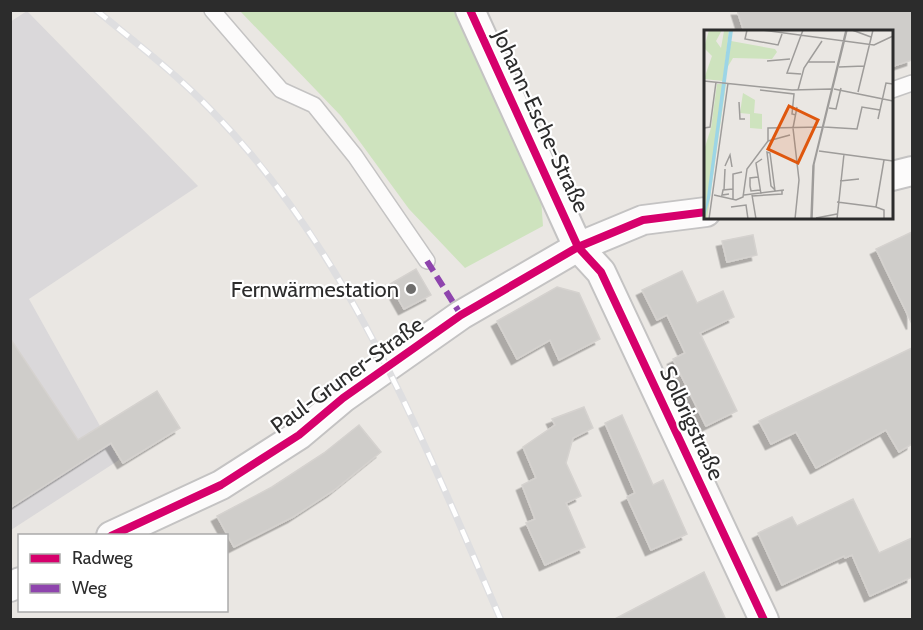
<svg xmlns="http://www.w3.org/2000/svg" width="923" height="630" font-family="Cabin,sans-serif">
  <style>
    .industrial { fill: #dad8da }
    .green { fill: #cee3be }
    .building { fill: #cfcdca; stroke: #d5d2cf; stroke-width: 1.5; filter: url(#shadow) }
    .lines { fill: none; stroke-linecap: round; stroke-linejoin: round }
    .service-casing { stroke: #c4c3c3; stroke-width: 18 }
    .minor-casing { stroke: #c4c3c3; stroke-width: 32 }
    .service { stroke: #fcfbfb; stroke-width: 15 }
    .minor { stroke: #fcfbfb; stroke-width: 28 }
    .rail-casing { stroke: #dedee0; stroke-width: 7 }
    .rail { stroke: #fff; stroke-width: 4.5; stroke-dasharray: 14; stroke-linecap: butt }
    .quiet { stroke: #8e44ad; stroke-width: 6; stroke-dasharray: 12 6; stroke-linecap: butt }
    .cycleway-casing { stroke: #fff; stroke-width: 11 }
    .cycleway { stroke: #d6006c; stroke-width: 8 }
    .poi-dot { fill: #6e6d6c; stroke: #fff; stroke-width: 2 }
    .labels { text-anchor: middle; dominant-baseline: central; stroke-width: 4.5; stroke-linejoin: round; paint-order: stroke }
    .street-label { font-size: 22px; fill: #2c2c2c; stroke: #fff }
    .poi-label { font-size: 22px; fill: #2c2c2c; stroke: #fff; text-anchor: end }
    .inset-road { fill: none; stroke: #9e9c9a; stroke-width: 1.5 }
    .view { fill: #df570e; fill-opacity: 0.15; stroke: #df570e; stroke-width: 3 }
    .inset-edge { fill: none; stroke: #2c2c2c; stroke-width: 3 }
  </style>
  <defs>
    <filter id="shadow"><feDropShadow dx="-5.5" dy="5.5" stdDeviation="0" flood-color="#0004"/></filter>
  </defs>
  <rect width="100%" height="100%" fill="#eae7e3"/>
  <!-- industrial -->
  <polygon class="industrial" points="27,11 198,186 29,299 119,460 11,530 10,22"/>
  <!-- green -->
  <polygon class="green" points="240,11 456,11 541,198 543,226 465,268 409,209 341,116"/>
  <!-- building -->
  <g class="building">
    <polygon points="737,10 912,10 912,60 891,67 891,32 744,32"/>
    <polygon points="912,232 912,324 876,249"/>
    <polygon points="753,235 757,255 727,262 722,241"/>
    <polygon points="416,269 431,295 404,309 390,284"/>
    <polygon points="682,271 697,303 723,291 734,317 700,333 737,411 706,426 673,359 685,353 667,315 657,320 642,290"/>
    <polygon points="557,287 579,293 600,339 559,360 550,340 517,359 497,321"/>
    <polygon points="10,338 78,440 157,391 180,428 123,463 111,443 10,508"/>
    <polygon points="912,348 912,444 899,452 886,430 816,468 796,432 771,444 759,421"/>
    <polygon points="584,407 593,428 573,438 566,463 581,496 566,503 585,547 545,565 526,523 535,519 522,485 536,478 523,447 555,425 552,419"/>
    <polygon points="622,415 653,485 663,480 687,534 651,550 627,497 635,493 605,423"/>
    <polygon points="359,425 381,452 333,491 293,517 234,547 217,516 272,487 324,453"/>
    <polygon points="853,499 879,553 912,538 912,577 870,596 852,555 845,558 844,556 782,585 758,533 792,517 797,526"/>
    <polygon points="704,572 726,620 613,620"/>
  </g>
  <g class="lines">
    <!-- service casing -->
    <g class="service-casing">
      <g id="service">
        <polyline points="212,10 281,90 314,105 355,156 427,261"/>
        <polyline points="892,90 912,83"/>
      </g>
    </g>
    <!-- minor casing -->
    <g class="minor-casing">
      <g id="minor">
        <polyline points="470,10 578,247 601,272 764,620"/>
        <polyline points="892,176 912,171"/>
        <polyline points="111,536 221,485 299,435 343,398 461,315 578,247 643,220 706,212"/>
        <polyline points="10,587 20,582"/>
      </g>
    </g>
    <!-- service -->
    <use href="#service" class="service"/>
    <!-- minor -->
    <use href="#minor" class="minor"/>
    <!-- rail casing -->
    <g class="rail-casing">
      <path id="rail" d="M96,10c39,32 79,63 114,99 139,141 213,332 291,511"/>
    </g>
    <!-- rail -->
    <use href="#rail" class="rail"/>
    <!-- quiet -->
    <polyline class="quiet" points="427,261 461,315"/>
    <!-- cycleway casing -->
    <g class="cycleway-casing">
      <g id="cycleway">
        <polyline points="470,10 578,247 601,272 764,620"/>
        <polyline points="111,536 221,485 299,435 343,398 461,315 578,247 643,220 706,212"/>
      </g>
    </g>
    <!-- cycleway -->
    <use href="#cycleway" class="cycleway"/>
  </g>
  <!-- markers -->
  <circle class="poi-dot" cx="411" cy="289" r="6"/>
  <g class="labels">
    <!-- street labels -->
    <g class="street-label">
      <text transform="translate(541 121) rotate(65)">Johann-Esche-Straße</text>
      <text transform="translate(347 375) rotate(-36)">Paul-Gruner-Straße</text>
      <text transform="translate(692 423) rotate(65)">Solbrigstraße</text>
    </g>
    <!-- poi labels -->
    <g class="poi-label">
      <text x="399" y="289">Fernwärmestation</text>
    </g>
  </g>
  <!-- overview -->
  <g transform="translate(704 30)">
    <rect width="189" height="189" fill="#eae7e3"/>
    <path d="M5,0h13l-6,11 5,7 3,-17 5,-1 -6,51 -19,-2 8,-23 -8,-8zM27,11l44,8 2,3 -5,7 -39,-1 -6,10zM13,54h9l-19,135h-3v-69l7,-22zM39,63l12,7 -1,13 8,1v15l-12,-1v-14l-10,-1z" fill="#cee3be"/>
    <path d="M25,0h4l-23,168 -6,21z" fill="#9cd5e6"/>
    <path class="inset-road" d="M43,0l-2,9 33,6 4,-11M58,0l112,15 19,-9M148,0l19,7M63,31l23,-2M104,32h27M135,37l25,-1M97,44l-14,-1 16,-43M0,51l88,9 39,-1M130,59l59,12M56,60l34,4 -2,20 4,1M94,60l6,-22 18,-27M154,62l15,-62M35,72l1,17h5M125,78l7,1 5,-21M174,89l8,-36 7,1M120,97l33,2 5,-22 18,3M0,98l6,-1 6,-45M64,111l22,-6M115,121l74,10M21,136l5,-11 2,12M54,147l-8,1v8l1,5 9,-1M136,151l19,-2M20,160l1,-21M71,160l-4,-4 -4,-34 3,1 5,38M25,164l-7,1 1,-5 10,-1M57,164l-5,-31 6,-4M10,165l22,5 7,-3 4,-28 21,-28v-13l54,-1M40,165l40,-5M48,165l4,24M48,166l30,-2v-4M29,169v-25l9,-2M133,172l39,5 8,3v9M27,177l15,-2 2,14M172,177l8,-47M112,188l21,-4M5,189l19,-136M91,189l4,-39 -6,-52 4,-21M107,189l2,-53 33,-136M108,189l2,-55 33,-134M133,189l7,-65"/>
    <path class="view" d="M85,76l29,14 -20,43 -30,-14z"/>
    <rect width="189" height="189" class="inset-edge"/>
  </g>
  <!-- border -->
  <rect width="923" height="630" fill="none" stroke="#2c2c2c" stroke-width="24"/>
  <!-- legend -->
  <rect x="18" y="534" width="210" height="78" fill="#ffffff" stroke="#ababab" stroke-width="1.5"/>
  <rect x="30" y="554" width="30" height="9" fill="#d6006c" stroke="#ababab" stroke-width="1.5"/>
  <text x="72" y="564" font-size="18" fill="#2c2c2c">Radweg</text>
  <rect x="30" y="584" width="30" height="9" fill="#8e44ad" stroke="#ababab" stroke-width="1.5"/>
  <text x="72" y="594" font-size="18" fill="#2c2c2c">Weg</text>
</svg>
